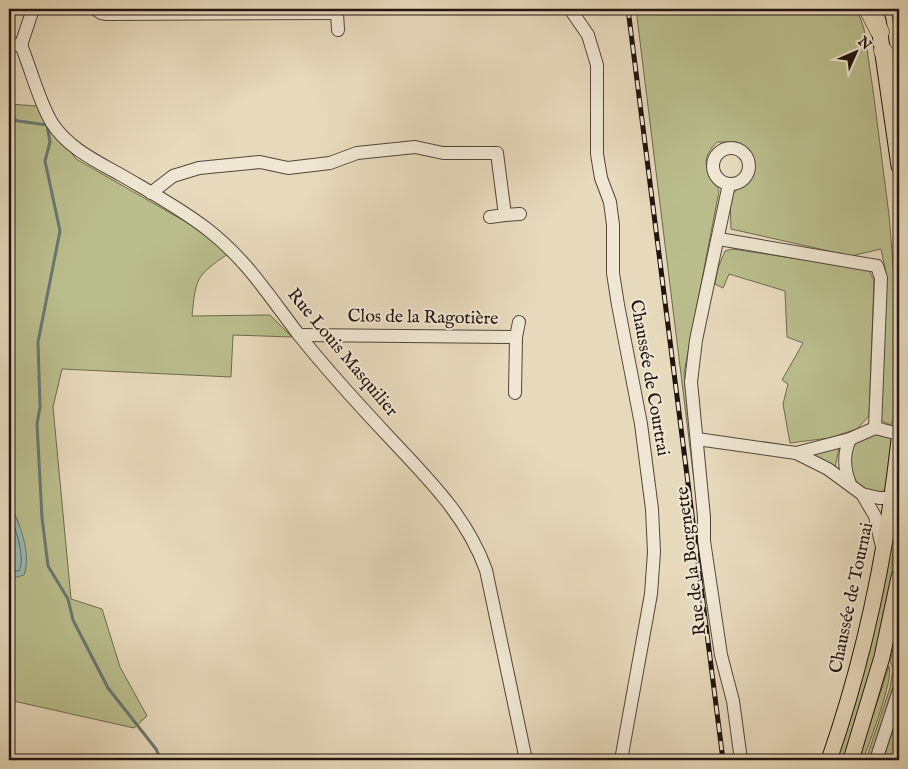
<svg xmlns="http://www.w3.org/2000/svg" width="908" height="769" font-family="'IM FELL English',serif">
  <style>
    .green { fill: #babe8d; stroke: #6e6a4e }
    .water { fill: #97bab3; stroke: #687871 }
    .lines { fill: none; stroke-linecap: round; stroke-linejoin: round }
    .shore { stroke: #5c6861; stroke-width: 1 }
    .stream { stroke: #687871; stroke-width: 3 }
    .minor-casing { stroke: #52463a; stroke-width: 14 }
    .major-casing { stroke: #21150f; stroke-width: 17 }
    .highway-casing { stroke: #21150f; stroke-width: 19 }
    .minor { stroke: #efe7d3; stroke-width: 12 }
    .major { stroke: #e7dabc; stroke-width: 15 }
    .highway { stroke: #e7dabc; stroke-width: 18 }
    .rail-casing { stroke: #21150f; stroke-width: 5 }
    .rail { stroke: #efe7d3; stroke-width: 3; stroke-dasharray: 9; stroke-linecap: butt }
    .labels { text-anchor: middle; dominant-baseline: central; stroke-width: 4; stroke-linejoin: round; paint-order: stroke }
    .street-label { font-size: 18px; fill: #21150f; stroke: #efe7d3 }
  </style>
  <rect width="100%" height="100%" fill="#e7dabc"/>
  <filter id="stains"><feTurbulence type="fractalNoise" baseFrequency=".004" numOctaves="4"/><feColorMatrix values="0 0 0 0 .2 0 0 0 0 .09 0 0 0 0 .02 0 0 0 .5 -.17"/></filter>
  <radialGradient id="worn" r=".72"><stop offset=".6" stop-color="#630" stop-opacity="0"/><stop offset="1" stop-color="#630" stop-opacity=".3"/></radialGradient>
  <!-- green -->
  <g class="green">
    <path d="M636,9h221l7,20 9,61 16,125 6,74v125l-4,11 -11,-5 6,-147 -5,-24 -30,7 -120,-27 -1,-32 22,-24 2,-15 -17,-16h-20c-22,23 -5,28 2,49l-35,182 13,98 -3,9z"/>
    <polygon points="891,9 897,9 899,54 898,49"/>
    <path d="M9,104l28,2 39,53 124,71 28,24c-33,22 -32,25 -36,62l78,-1 22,22 -59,-2 -2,42 -169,-8 -9,38 18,192 31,10 18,58 27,49 -13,12 -125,-28v-126l4,4 6,-54 -10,-23z"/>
    <polygon points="733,249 869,270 874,281 869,416 857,429 829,438 790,443 783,404 788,384 782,380 803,343 787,337 785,291 729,274 723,288 715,284 718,268 725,251"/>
    <path d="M874,432l18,6 -5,52c-23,8 -41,-13 -36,-35 1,-5 2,-11 6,-14 5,-4 12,-6 17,-9z"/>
    <polygon points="839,448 835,468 812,455 813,454"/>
    <polygon points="899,511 892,563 892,580 877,650 845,760 835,760 895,519"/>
    <polygon points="899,627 899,671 870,760 866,760 890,688 893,669 890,661"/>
    <path d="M889,666c5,14 -20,77 -26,94h-5z"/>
    <polygon points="899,712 899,742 892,760 883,760"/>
  </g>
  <!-- water -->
  <path class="water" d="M9,502c10,21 23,50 15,73l-11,3 -4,-4z"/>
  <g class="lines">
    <!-- shore -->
    <path class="shore" d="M9,513c6,13 17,45 10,58h-10"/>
    <!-- stream -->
    <polyline class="stream" points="9,118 18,121 47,125 50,142 45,161 60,231 38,342 40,407 37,424 42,518 48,566 68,599 73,620 108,688 156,749 161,760"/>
    <!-- minor casing -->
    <g class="minor-casing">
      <g id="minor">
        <polyline points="95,9 101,13 107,14 337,13 337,9"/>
        <polyline points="570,9 588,35 597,65 597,154 601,178 610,202 613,225 613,273 618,305 641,424 652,509 654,552 651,594 621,760"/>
        <polyline points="337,13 338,30"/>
        <polyline points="9,45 21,45"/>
        <path d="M21,45c10,24 18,57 31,78 16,25 44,38 69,52 29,17 59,33 86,54 40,31 62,67 92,106 28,35 59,69 90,102 39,42 77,78 97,133l40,190"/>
        <polyline points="21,45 33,9"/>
        <circle cx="731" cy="166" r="18"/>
        <polyline points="729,184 696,340 691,382 704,517 704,541 721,655 733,701 741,760"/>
        <polyline points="151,193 173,176 199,168 260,162 288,168 330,163 357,153 415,147 443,153 497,153 505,215 520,214"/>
        <polyline points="490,217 505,215"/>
        <polyline points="719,239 877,266 881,278 875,428"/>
        <polyline points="299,335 516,337"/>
        <polyline points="515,393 516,337 519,322"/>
        <polyline points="697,439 796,453 828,469 862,494 879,498 899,498"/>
        <polyline points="796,453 850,439 875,428 899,434"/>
        <path d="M850,484c-6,-16 -7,-29 0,-45"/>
        <polyline points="862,494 875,516 882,547"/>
        <polyline points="876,760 899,690"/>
      </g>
    </g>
    <!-- major casing -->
    <g class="major-casing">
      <g id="major">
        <polyline points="878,20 899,166"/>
        <path d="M829,760c36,-103 58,-211 70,-320"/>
        <polyline points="851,760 882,657 899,577"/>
      </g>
    </g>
    <!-- highway casing -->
    <g class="highway-casing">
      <g id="highway">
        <polyline points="868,9 880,32"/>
        <polyline points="883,51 899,72"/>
      </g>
    </g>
    <!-- minor -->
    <use href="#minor" class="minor"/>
    <!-- major -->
    <use href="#major" class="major"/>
    <!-- highway -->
    <use href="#highway" class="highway"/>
    <!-- rail casing -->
    <g class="rail-casing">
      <polyline id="rail" points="628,9 723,760"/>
    </g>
    <!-- rail -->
    <use href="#rail" class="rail"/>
  </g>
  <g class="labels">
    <!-- street labels -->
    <g class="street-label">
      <text transform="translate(423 318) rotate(1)">Clos de la Ragotière</text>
      <text transform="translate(342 353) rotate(50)">Rue Louis Masquilier</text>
      <text transform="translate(649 378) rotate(80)">Chaussée de Courtrai</text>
      <text transform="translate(692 561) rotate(-97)">Rue de la Borgnette</text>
      <text transform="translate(852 598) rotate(-78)">Chaussée de Tournai</text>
    </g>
  </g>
  <!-- margin -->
  <rect width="908" height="769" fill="none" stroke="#e7dabc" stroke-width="30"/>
  <rect x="10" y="10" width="888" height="749" fill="none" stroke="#21150f" stroke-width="2.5"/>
  <rect x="15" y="15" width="878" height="739" fill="none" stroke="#21150f"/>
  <!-- north arrow -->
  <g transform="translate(856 52) rotate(45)" stroke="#efe7d3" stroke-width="4" paint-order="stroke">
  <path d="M0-4L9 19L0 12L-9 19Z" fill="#21150f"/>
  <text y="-8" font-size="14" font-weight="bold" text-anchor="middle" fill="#21150f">N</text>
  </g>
  <rect width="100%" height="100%" filter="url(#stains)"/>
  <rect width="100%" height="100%" fill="url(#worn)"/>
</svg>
